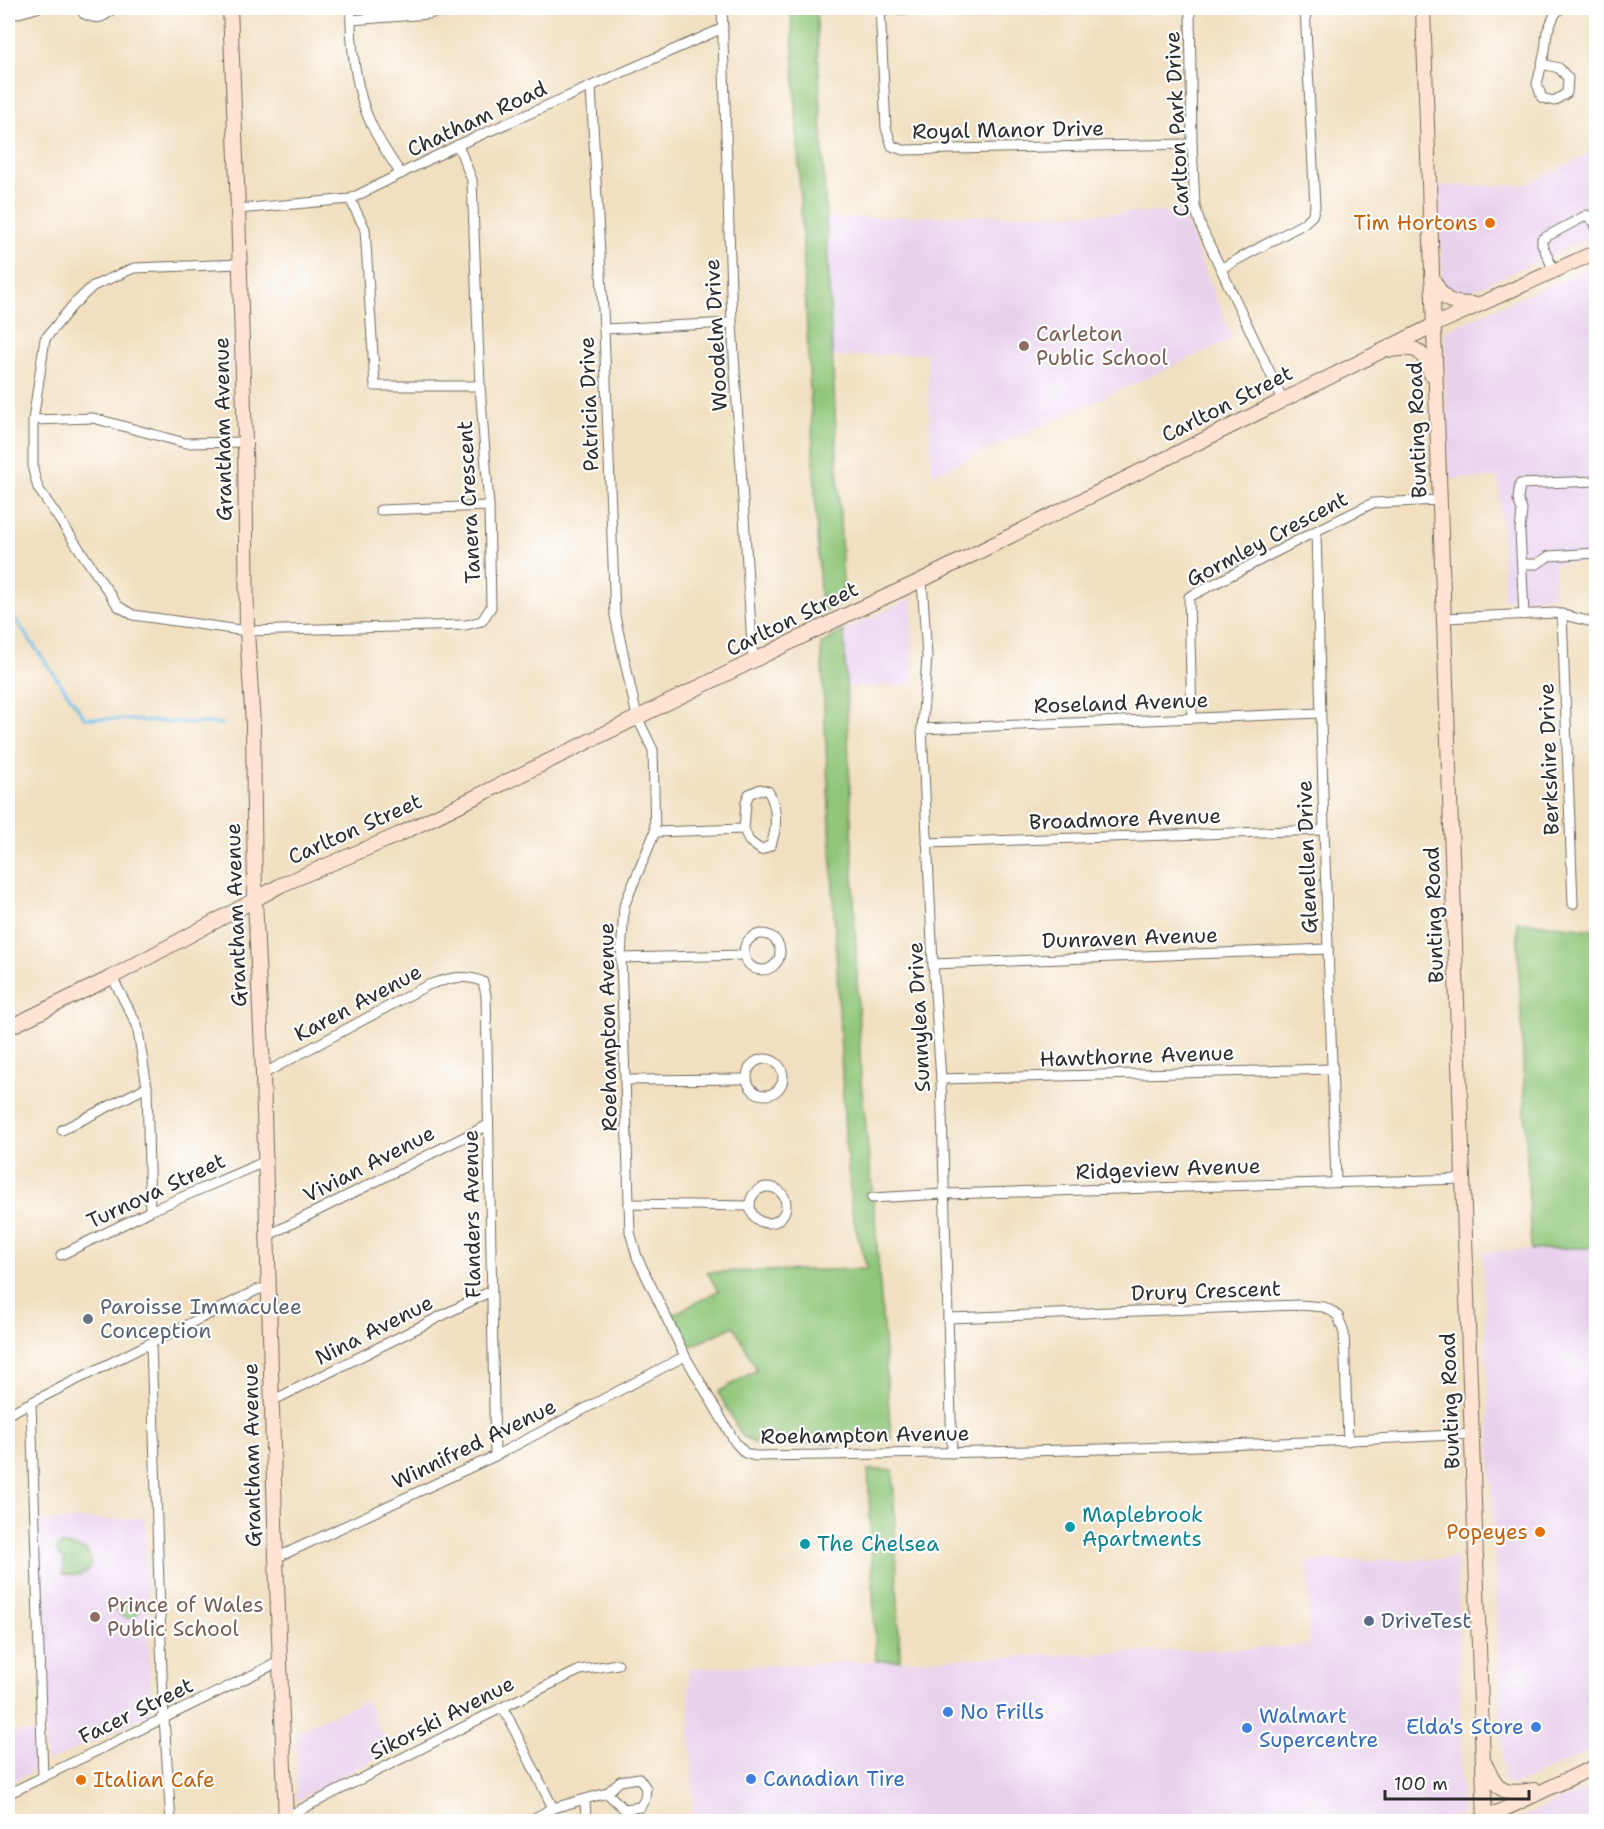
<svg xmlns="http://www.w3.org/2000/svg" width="1604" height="1829" font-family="'Shantell Sans',sans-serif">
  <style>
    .built { fill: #e9d1ed }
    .green { fill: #91c679; stroke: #5e7852; stroke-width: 1.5 }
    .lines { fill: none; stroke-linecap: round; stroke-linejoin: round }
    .stream { stroke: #6fbeea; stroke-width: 3 }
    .street-casing { stroke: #706a5f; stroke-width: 11 }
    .secondary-casing { stroke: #706a5f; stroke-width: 16 }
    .street { stroke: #fff; stroke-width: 9 }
    .secondary { stroke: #fee3d2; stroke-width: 14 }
    .food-dot { fill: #e8710a; stroke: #fff; stroke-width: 2 }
    .education-dot { fill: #8d6e63; stroke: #fff; stroke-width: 2 }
    .worship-dot { fill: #6b7280; stroke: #fff; stroke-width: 2 }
    .culture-dot { fill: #0f9aa8; stroke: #fff; stroke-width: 2 }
    .service-dot { fill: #5c6f8a; stroke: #fff; stroke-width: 2 }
    .shop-dot { fill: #3f7fe0; stroke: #fff; stroke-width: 2 }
    .labels { text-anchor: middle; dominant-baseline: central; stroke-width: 4.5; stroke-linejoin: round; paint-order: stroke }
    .street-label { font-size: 21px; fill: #2b2b2b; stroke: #fff }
    .food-label { font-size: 21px; fill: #c56008; stroke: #fff; text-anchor: end }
    .education-label { font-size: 21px; fill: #785e54; stroke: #fff; text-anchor: start }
    .worship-label { font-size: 21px; fill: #5b616d; stroke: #fff; text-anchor: start }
    .culture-label { font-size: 21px; fill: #0d838f; stroke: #fff; text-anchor: start }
    .service-label { font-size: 21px; fill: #4e5e75; stroke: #fff; text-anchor: start }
    .shop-label { font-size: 21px; fill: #366cbe; stroke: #fff; text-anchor: start }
  </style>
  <rect width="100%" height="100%" fill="#fff"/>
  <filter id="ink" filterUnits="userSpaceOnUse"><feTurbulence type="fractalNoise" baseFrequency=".0167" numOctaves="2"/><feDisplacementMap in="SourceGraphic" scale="12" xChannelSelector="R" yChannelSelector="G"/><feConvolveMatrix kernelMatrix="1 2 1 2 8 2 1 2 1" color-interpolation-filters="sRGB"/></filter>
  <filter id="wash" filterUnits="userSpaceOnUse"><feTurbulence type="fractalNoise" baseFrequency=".008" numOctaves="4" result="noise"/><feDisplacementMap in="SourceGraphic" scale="24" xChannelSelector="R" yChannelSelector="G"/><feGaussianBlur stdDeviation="1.35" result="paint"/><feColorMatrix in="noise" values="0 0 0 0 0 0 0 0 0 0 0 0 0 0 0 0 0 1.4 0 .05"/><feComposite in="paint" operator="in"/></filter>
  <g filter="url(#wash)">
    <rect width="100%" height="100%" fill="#f1dfc0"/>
    <!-- built -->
    <g class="built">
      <polygon points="1596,150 1596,235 1457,297 1443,286 1439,186 1526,185"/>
      <polygon points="1181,212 1233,339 932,475 927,353 832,357 825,218"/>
      <polygon points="1596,264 1596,562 1555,563 1554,596 1504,599 1499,478 1449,479 1445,331"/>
      <polygon points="912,598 913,685 845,688 844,631"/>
      <polygon points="1596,1247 1596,1748 1515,1785 1503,1783 1483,1252"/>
      <polygon points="145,1518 151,1714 46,1763 38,1521"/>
      <polygon points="1457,1559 1462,1814 1447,1822 694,1821 688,1668 1309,1646 1308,1561"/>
      <polygon points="366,1700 390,1751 296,1801 297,1731"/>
      <polygon points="34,1732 34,1771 8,1784 8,1733"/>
      <polygon points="1586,1789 1596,1812 1596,1821 1513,1821"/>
    </g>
    <!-- green -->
    <g class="green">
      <polygon points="791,8 816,8 844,603 821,612"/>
      <polygon points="844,631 861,1080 875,1217 891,1439 870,1442 757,1445 742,1436 718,1392 757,1370 734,1326 688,1348 672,1315 718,1291 707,1272 867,1269 852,1213 845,1135 821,644"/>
      <polygon points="1517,921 1596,930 1596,1247 1531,1250"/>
      <polygon points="868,1470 893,1470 900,1660 876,1661"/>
      <path d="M62,1544l24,6c5,8 6,13 1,22l-8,3 -16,-1 1,-15 -6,-5 -2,-6z"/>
      <path d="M119,1601l17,3 4,5 -6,10c-9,-1 -13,-2 -19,-9z"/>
    </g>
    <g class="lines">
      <!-- stream -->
      <polyline class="stream" points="8,609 85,718 222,724"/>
    </g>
  </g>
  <g filter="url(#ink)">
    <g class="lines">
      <!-- street casing -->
      <g class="street-casing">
        <g id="street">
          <path d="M81,8l3,6c11,5 18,6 27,-4v-2"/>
          <path d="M351,8c-1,35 5,86 21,118 8,17 19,33 29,48"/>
          <polyline points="722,8 732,323 753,661"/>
          <polyline points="880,8 886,128 892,146 903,150 1192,144"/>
          <polyline points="1190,8 1192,144 1195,206 1201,227 1283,400"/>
          <polyline points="880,10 943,8"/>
          <polyline points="8,16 37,8"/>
          <polyline points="351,20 429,14 453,8"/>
          <polyline points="1542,64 1559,68 1568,78 1567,93 1554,101 1542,98 1537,84 1545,51 1547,32 1555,14 1561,8"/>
          <path d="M591,87l13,242 11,287 22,101 16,33 2,82 -31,74 -3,52 9,274 7,25 48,99 50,86 10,11 10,3c239,-3 479,-9 717,-22"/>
          <polyline points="350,199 365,229 375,386 480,386"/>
          <polyline points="238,209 350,199 458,145 723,28"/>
          <polyline points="240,264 134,268 93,286 73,305 45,339 33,420 33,470 38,488 118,606 133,615 247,631 466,625 482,621 491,607 489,506 480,386 472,180 458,145"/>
          <polyline points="1222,268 1303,224 1312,216 1315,207 1305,8"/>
          <polyline points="1554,271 1542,244 1542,239 1587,215 1595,223 1596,228"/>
          <polyline points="604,329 732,323"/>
          <polyline points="33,420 93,418 185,443 245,442"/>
          <polyline points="380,510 489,506"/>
          <polyline points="1316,531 1324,830 1336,1182"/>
          <polyline points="1522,564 1537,564 1549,556 1596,553"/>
          <polyline points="922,580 927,657 922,729 933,964 941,1079 952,1453"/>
          <polyline points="1562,614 1573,904"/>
          <polyline points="1524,615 1520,531 1522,510 1518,500 1520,484 1596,481"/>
          <polyline points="1445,618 1556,613 1596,623"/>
          <polyline points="1192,718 1189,597 1316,531 1373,503 1441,500"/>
          <polyline points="922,729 1320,713"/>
          <path d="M655,832l89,-3 5,12 12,9 10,-5c6,-16 7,-39 -3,-54l-8,-2 -11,5 -3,8 -2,27"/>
          <polyline points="927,843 1324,830"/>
          <circle cx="762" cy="952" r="18"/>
          <polyline points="621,958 744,955"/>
          <polyline points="933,964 1328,949"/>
          <polyline points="112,977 137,1025 147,1087 150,1211"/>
          <circle cx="765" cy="1077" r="18"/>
          <path d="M263,1074l165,-89c19,-6 37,-12 55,-3l3,13 9,461"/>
          <polyline points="941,1079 1333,1069"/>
          <polyline points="626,1080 747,1079"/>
          <polyline points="62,1130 147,1087"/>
          <circle cx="768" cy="1205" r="18"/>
          <polyline points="872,1198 944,1194 1464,1179"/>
          <polyline points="629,1204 750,1206"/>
          <polyline points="267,1236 488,1125"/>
          <polyline points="61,1255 150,1211 266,1161"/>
          <polyline points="948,1318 1299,1305 1324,1307 1333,1312 1338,1316 1344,1333 1348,1441"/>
          <polyline points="151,1344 163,1703 171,1822"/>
          <polyline points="272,1401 491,1291"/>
          <polyline points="31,1403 43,1776"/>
          <polyline points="8,1414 257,1290 269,1287"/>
          <polyline points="276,1558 495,1456 685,1356"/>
          <polyline points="503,1707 553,1808"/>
          <polyline points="8,1794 281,1661"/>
          <polyline points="585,1800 586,1822"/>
          <polyline points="286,1817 503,1707 580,1670 618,1664"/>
          <polyline points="527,1822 553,1808 607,1793 620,1781 639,1778 646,1788 645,1799 640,1807 624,1809 607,1793"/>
        </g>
      </g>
      <!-- secondary casing -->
      <g class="secondary-casing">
        <g id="secondary">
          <polyline points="230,8 238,209 245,442 247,631 253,725 255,899 263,1074 276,1558 286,1822"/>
          <polyline points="1423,8 1485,1822"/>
          <path d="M1434,281c10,20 16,23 38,23"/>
          <path d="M1391,350c27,-4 31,-1 40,24"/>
          <polyline points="8,1028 112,977 240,908 281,885 398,835 846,615 922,580 1434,325 1596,252"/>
          <path d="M1485,1764c15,30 17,30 50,26"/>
          <polyline points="1479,1821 1596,1766"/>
        </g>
      </g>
      <!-- street -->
      <use href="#street" class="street"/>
      <!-- secondary -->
      <use href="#secondary" class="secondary"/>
    </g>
  </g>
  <!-- markers -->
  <g class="food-dot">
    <circle cx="1490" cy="223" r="6"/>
    <circle cx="1540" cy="1532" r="6"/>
    <circle cx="81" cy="1780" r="6"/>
  </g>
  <g class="education-dot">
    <circle cx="1024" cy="346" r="6"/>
    <circle cx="95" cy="1617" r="6"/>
  </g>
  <circle class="worship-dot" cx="88" cy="1319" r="6"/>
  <g class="culture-dot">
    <circle cx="1070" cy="1527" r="6"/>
    <circle cx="805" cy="1544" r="6"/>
  </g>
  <circle class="service-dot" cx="1369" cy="1621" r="6"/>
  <g class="shop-dot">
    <circle cx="948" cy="1712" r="6"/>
    <circle cx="1536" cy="1727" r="6"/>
    <circle cx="1247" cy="1728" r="6"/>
    <circle cx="751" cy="1779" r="6"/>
  </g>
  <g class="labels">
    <!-- street labels -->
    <g class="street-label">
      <text transform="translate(477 119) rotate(-25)">Chatham Road</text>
      <text transform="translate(1177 124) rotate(-93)">Carlton Park Drive</text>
      <text transform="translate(1008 130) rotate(-1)">Royal Manor Drive</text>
      <text transform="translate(716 335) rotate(-93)">Woodelm Drive</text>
      <text transform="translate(589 404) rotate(-92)">Patricia Drive</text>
      <text transform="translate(1227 404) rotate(-27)">Carlton Street</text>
      <text transform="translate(223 429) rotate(-91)">Grantham Avenue</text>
      <text transform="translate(1417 430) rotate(-92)">Bunting Road</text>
      <text transform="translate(469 502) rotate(-93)">Tanera Crescent</text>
      <text transform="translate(1267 539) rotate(-28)">Gormley Crescent</text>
      <text transform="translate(792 619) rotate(-26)">Carlton Street</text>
      <text transform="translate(1121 703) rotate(-2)">Roseland Avenue</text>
      <text transform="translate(1549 759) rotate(-92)">Berkshire Drive</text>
      <text transform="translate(1125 819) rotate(-2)">Broadmore Avenue</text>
      <text transform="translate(355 829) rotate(-24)">Carlton Street</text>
      <text transform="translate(1307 857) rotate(-92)">Glenellen Drive</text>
      <text transform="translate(236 915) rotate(-92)">Grantham Avenue</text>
      <text transform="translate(1434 915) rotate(-92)">Bunting Road</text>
      <text transform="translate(1130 938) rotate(-2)">Dunraven Avenue</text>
      <text transform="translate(358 1003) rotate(-28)">Karen Avenue</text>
      <text transform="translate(919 1017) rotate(-93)">Sunnylea Drive</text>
      <text transform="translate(608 1027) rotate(-91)">Roehampton Avenue</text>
      <text transform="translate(1137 1056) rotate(-2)">Hawthorne Avenue</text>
      <text transform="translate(369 1164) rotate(-27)">Vivian Avenue</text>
      <text transform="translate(1168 1169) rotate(-2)">Ridgeview Avenue</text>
      <text transform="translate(156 1191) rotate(-25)">Turnova Street</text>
      <text transform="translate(472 1214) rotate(-91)">Flanders Avenue</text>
      <text transform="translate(1206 1291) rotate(-2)">Drury Crescent</text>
      <text transform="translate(374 1330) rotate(-27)">Nina Avenue</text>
      <text transform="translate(1450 1401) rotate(-92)">Bunting Road</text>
      <text transform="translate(865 1435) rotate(-1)">Roehampton Avenue</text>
      <text transform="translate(474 1444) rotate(-26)">Winnifred Avenue</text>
      <text transform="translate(252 1455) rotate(-91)">Grantham Avenue</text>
      <text transform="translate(136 1711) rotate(-26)">Facer Street</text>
      <text transform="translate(442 1718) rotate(-27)">Sikorski Avenue</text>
    </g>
    <!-- food labels -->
    <g class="food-label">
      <text x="1478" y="223">Tim Hortons</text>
      <text x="1528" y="1532">Popeyes</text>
      <text x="93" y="1780" text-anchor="start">Italian Cafe</text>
    </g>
    <!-- education labels -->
    <g class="education-label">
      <text x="1036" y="334">Carleton<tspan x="1036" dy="24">Public School</tspan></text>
      <text x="107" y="1605">Prince of Wales<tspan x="107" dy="24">Public School</tspan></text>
    </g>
    <!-- worship labels -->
    <g class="worship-label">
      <text x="100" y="1307">Paroisse Immaculee<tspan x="100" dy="24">Conception</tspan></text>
    </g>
    <!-- culture labels -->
    <g class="culture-label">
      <text x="1082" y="1515">Maplebrook<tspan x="1082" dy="24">Apartments</tspan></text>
      <text x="817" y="1544">The Chelsea</text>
    </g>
    <!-- service labels -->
    <g class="service-label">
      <text x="1381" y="1621">DriveTest</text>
    </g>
    <!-- shop labels -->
    <g class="shop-label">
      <text x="960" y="1712">No Frills</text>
      <text x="1259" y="1716">Walmart<tspan x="1259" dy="24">Supercentre</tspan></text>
      <text x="1524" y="1727" text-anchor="end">Elda's Store</text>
      <text x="763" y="1779">Canadian Tire</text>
    </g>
  </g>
  <!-- margin -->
  <rect width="1604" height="1829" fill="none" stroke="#fff" stroke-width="30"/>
  <!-- scale -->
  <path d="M1385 1790v9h144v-9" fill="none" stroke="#2b2b2b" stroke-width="3"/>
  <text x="1394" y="1790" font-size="18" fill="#2b2b2b" stroke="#ffffff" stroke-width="4.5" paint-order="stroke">100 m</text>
</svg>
